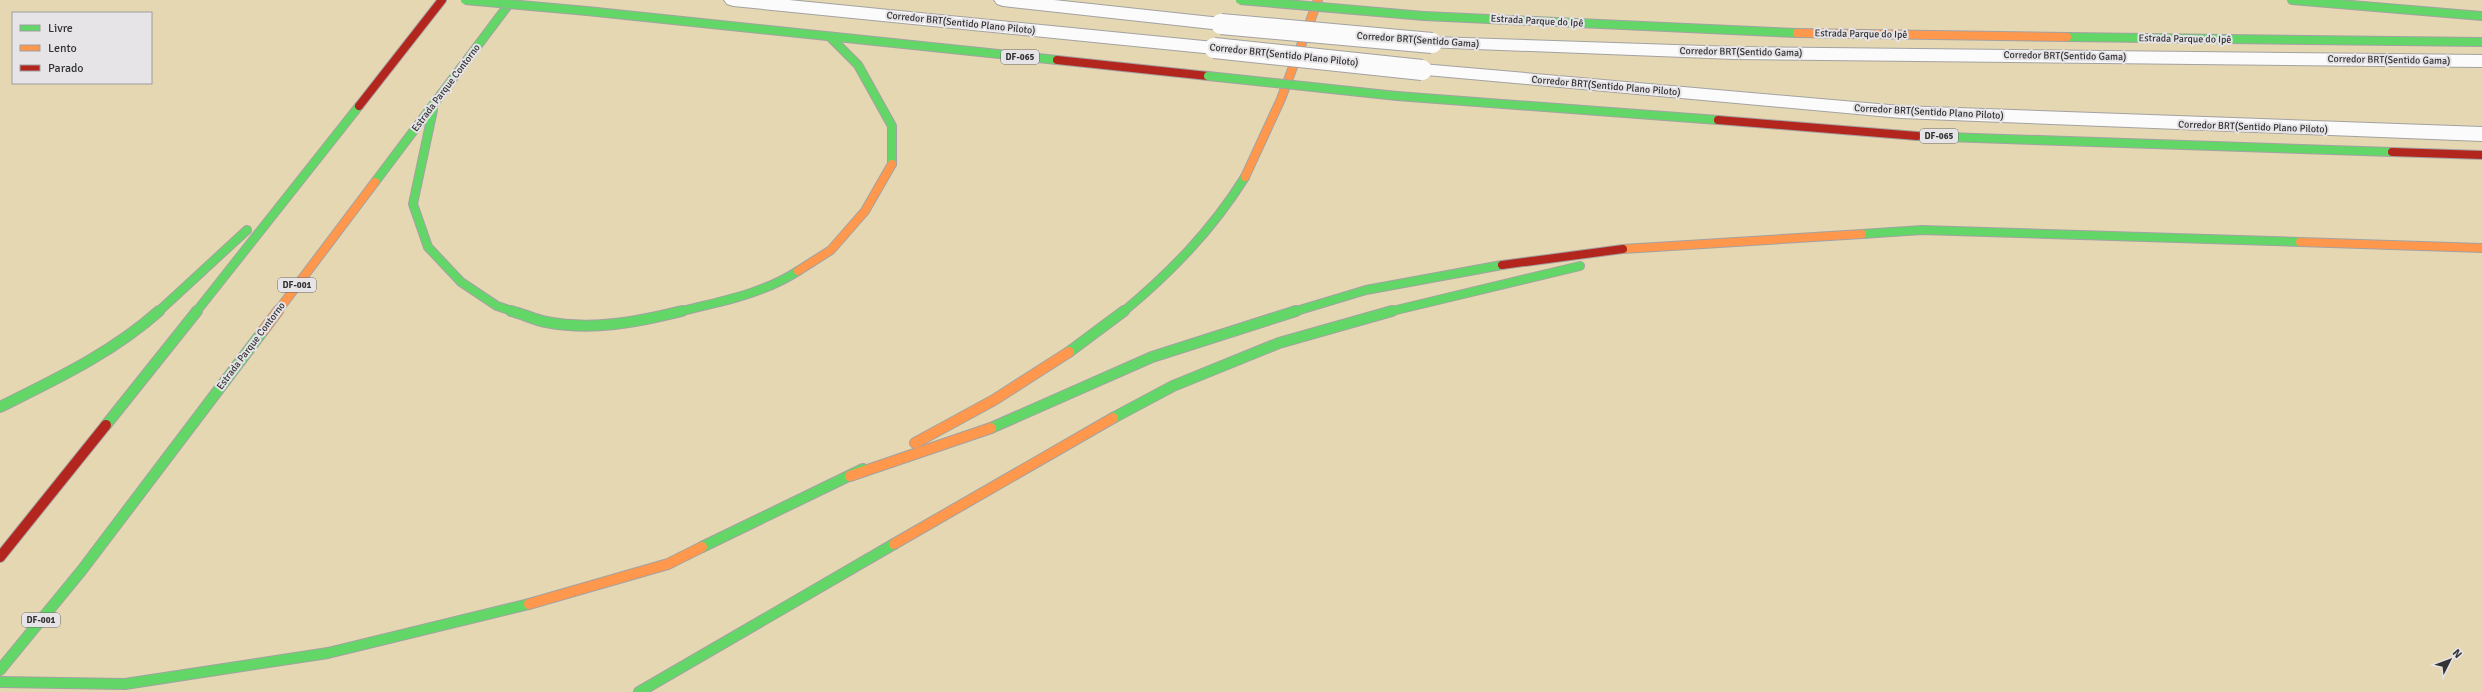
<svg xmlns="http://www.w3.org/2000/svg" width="2482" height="692" font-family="Signika,sans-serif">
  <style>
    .green { fill: #e5d7b1; fill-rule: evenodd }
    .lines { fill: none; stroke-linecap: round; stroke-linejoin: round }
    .lane-casing { stroke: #a3a2a3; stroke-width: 2 }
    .fast-far1-casing { stroke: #a3a2a3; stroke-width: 10 }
    .fast-casing { stroke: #a3a2a3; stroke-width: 12 }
    .slow-far1-casing { stroke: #a3a2a3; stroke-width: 10 }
    .slow-casing { stroke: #a3a2a3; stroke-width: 12 }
    .jam-far1-casing { stroke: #a3a2a3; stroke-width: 10 }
    .jam-casing { stroke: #a3a2a3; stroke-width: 12 }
    .lane { fill: #fbfbfb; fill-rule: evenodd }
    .fast-far1 { stroke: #63d668; stroke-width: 8 }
    .fast { stroke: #63d668; stroke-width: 10 }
    .slow-far1 { stroke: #ff974d; stroke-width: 8 }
    .slow { stroke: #ff974d; stroke-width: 10 }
    .jam-far1 { stroke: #b3261e; stroke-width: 8 }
    .jam { stroke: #b3261e; stroke-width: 10 }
    .lane-bridge-casing { stroke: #a3a2a3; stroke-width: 22; stroke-linecap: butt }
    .fast-bridge-casing { stroke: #a3a2a3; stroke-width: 10; stroke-linecap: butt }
    .lane-bridge { stroke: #fbfbfb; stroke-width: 20 }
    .fast-bridge { stroke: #63d668; stroke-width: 8 }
    .labels { text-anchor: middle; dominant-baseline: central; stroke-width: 4; stroke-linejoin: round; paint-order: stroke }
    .shield { fill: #e6e4e7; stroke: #69686a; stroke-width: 1 }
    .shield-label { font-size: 9px; font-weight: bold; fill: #333334 }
    .street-label { font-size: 10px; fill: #333334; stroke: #e6e4e7 }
  </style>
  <rect width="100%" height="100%" fill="#e6e5e6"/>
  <!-- green -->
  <path class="green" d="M0,0h2482v692h-2482zM13,13h138v70h-138z"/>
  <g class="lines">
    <!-- lane casing -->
    <g class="lane-casing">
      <g id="lane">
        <polygon points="724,0 789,0 1214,42 1220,44 1223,48 1220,52 1214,54 733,6 727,4"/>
        <polygon points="994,0 1054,0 1221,18 1227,20 1230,24 1227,28 1221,30 1003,6 997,4"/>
        <polygon points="1432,37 1735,47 2482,55 2482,67 1735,59 1426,47 1423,43 1426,39"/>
        <polygon points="1422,64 1901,106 2482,127 2482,141 1901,118 1415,74 1413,70 1415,66"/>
      </g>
    </g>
    <!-- fast-far1 casing -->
    <g class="fast-far1-casing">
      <g id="fast-far1">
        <polyline points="2292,0 2482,16"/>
        <polyline points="587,11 1057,60"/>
        <polyline points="1424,16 1797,33"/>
        <polyline points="2067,37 2482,42"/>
        <polyline points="831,38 858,65 892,126 892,164"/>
        <polyline points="1397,96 1718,120"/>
        <polyline points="433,110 413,204 428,247 461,282 497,306 515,312"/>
        <polyline points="1917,136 2392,152"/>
        <polyline points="375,182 512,0"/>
        <polyline points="1862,234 1922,230 2300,242"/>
        <polyline points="158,312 247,230"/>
        <polyline points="196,312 359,106"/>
        <path d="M678,312c40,-10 85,-18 120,-41"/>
        <path d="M1123,312c48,-40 89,-82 122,-135"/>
        <polyline points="1293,312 1366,290 1502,265"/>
        <polyline points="1388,312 1580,266"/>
      </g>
    </g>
    <!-- fast casing -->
    <g class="fast-casing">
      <g id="fast">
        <path d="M511,311c12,3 24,9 35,11 47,9 91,0 136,-11"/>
        <polyline points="1069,352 1124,311"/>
        <path d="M0,407c56,-28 112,-54 159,-96"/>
        <polyline points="1113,418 1173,386 1279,343 1392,311"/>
        <polyline points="106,425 197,311"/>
        <polyline points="991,428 1152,357 1296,311"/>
        <polyline points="702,547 863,469"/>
        <polyline points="0,670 82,570 263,331"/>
        <polyline points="0,682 125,684 328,653 529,604"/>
        <polyline points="639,692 894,544"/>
      </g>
    </g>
    <!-- slow-far1 casing -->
    <g class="slow-far1-casing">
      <g id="slow-far1">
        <polyline points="1797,33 2067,37"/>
        <polyline points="1245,177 1281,99 1318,0"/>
        <polyline points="2300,242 2482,248"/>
        <polyline points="1623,249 1862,234"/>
        <polyline points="798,271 831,250 865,211 892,164"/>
        <polyline points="277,312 375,182"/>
      </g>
    </g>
    <!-- slow casing -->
    <g class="slow-casing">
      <g id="slow">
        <polyline points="263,331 278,311"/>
        <polyline points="915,443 994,400 1069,352"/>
        <polyline points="850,476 991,428"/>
        <polyline points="894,544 1113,418"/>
        <polyline points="529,604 668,564 702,547"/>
      </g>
    </g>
    <!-- jam-far1 casing -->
    <g class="jam-far1-casing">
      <g id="jam-far1">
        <polyline points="1057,60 1208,76"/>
        <polyline points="359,106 442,0"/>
        <polyline points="1718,120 1917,136"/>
        <polyline points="2392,152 2482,155"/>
        <polyline points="1502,265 1623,249"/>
      </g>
    </g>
    <!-- jam casing -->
    <g class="jam-casing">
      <polyline id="jam" points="0,557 106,425"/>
    </g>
    <!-- lane -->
    <use href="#lane" class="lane"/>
    <!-- fast-far1 -->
    <use href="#fast-far1" class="fast-far1"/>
    <!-- fast -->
    <use href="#fast" class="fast"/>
    <!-- slow-far1 -->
    <use href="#slow-far1" class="slow-far1"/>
    <!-- slow -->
    <use href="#slow" class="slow"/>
    <!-- jam-far1 -->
    <use href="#jam-far1" class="jam-far1"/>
    <!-- jam -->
    <use href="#jam" class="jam"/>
    <!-- lane-bridge casing -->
    <g class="lane-bridge-casing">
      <g id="lane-bridge">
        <polyline points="1221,24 1432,43"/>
        <polyline points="1214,48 1422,70"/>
      </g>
    </g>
    <!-- fast-bridge casing -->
    <g class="fast-bridge-casing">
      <g id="fast-bridge">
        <polyline points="465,0 587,11"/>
        <polyline points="1240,0 1424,16"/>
        <polyline points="1208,76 1397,96"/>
      </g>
    </g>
    <!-- lane-bridge -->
    <use href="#lane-bridge" class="lane-bridge"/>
    <!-- fast-bridge -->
    <use href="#fast-bridge" class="fast-bridge"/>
  </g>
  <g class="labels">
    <!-- shield labels -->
    <g class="shield">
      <rect x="1001" y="50" width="38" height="14" rx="3"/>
      <rect x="1920" y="129" width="38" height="14" rx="3"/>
      <rect x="278" y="278" width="38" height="14" rx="3"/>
      <rect x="22" y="613" width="38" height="14" rx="3"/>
    </g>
    <g class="shield-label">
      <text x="1020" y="57">DF-065</text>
      <text x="1939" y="136">DF-065</text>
      <text x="297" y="285">DF-001</text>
      <text x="41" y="620">DF-001</text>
    </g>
    <!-- street labels -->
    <g class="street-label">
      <text transform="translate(1537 21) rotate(3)">Estrada Parque do Ipê</text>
      <text transform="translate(961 23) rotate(6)">Corredor BRT(Sentido Plano Piloto)</text>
      <text transform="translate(1861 34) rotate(1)">Estrada Parque do Ipê</text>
      <text transform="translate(2185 39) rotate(1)">Estrada Parque do Ipê</text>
      <text transform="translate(1418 40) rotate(4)">Corredor BRT(Sentido Gama)</text>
      <text transform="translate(1741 52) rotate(1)">Corredor BRT(Sentido Gama)</text>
      <text transform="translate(1284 55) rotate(6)">Corredor BRT(Sentido Plano Piloto)</text>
      <text transform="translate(2065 56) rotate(1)">Corredor BRT(Sentido Gama)</text>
      <text transform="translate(2389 60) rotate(1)">Corredor BRT(Sentido Gama)</text>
      <text transform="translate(1606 86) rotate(5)">Corredor BRT(Sentido Plano Piloto)</text>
      <text transform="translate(446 88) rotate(-53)">Estrada Parque Contorno</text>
      <text transform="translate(1929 112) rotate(3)">Corredor BRT(Sentido Plano Piloto)</text>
      <text transform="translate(2253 127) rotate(2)">Corredor BRT(Sentido Plano Piloto)</text>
      <text transform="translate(251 346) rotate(-53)">Estrada Parque Contorno</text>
    </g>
  </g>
  <!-- legend -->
  <rect x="12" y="12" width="140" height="72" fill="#e6e4e7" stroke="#9e9d9f"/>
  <rect x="20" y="25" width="20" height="6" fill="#63d668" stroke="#9e9d9f"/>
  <text x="48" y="32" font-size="12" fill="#333334">Livre</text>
  <rect x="20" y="45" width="20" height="6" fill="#ff974d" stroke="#9e9d9f"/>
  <text x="48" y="52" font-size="12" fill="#333334">Lento</text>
  <rect x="20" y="65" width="20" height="6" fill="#b3261e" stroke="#9e9d9f"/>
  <text x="48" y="72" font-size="12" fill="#333334">Parado</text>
  <!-- north arrow -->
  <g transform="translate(2450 660) rotate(48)" stroke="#e6e4e7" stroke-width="3" paint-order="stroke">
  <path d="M0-3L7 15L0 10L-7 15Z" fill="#333334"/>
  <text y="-6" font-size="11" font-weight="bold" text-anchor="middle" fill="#333334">N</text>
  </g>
</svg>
